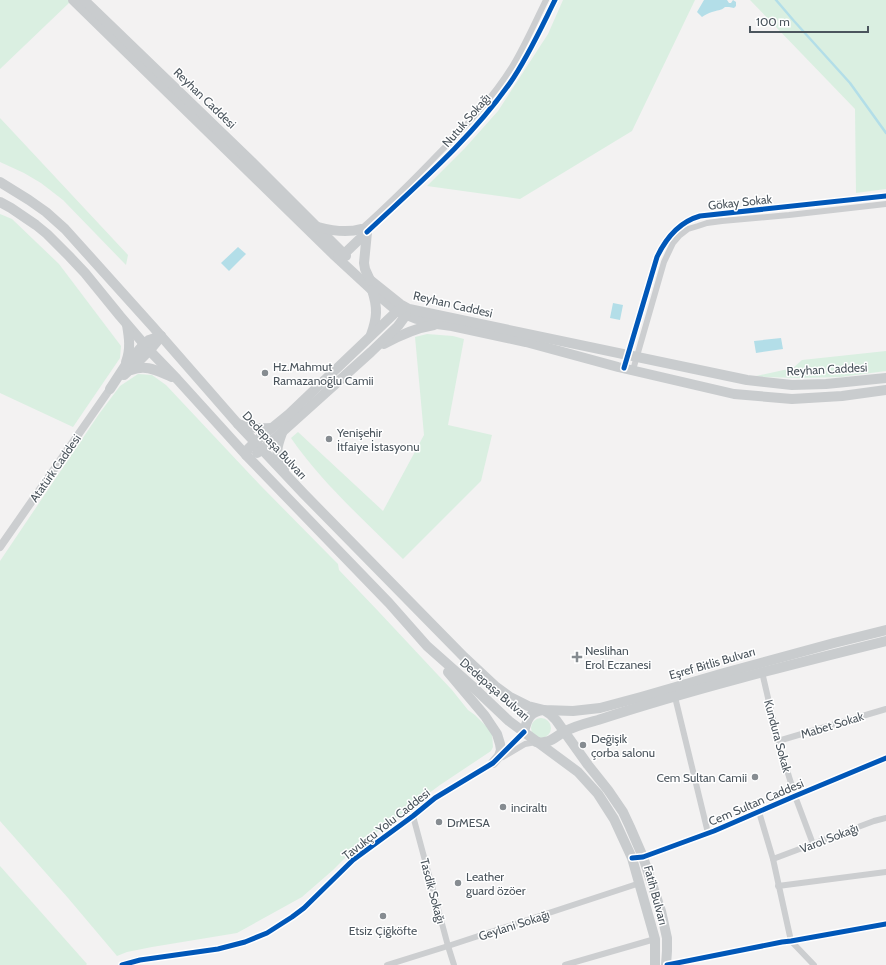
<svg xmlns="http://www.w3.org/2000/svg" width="886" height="965" font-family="Cabin,sans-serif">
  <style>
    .green { fill: #daefe1 }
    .water { fill: #b3dee8 }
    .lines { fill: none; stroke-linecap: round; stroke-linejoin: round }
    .stream { stroke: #b3dee8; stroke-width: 2.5 }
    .minor { stroke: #ccced0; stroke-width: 6 }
    .tertiary { stroke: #ccced0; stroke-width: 8 }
    .primary { stroke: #c9ccce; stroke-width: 10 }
    .cycleway-casing { stroke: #fff; stroke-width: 8 }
    .cycleway { stroke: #0057b8; stroke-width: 5 }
    .poi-dot { fill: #868c91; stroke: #fff; stroke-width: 1.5 }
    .labels { text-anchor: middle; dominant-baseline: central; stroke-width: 3; stroke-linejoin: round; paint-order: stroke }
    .street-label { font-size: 12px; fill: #4b555d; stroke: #fff }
    .poi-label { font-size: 12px; fill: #4b555d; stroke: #fff; text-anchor: start }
  </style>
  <rect width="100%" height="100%" fill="#f3f2f2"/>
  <!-- green -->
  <g class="green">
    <polygon points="0,0 68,0 70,2 0,69"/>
    <polygon points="563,0 695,0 632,131 520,199 427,186 465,148 498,111 548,34"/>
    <polygon points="750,0 886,0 886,189 856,193 855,109"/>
    <polygon points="0,118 128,255 126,265 63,200 41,183 24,173 0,162"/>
    <polygon points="0,214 12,219 59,264 121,346 120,358 73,427 0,393"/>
    <path d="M427,334l26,2 11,3 -16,86 44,10 -11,46 -78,78c-39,-39 -81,-76 -112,-121l7,-6 85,79 41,-76 -9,-98z"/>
    <polygon points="886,351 886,371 841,377 797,378 765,377 756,376 793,368 802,360"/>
    <polygon points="138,374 152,375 166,385 261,486 330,556 338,564 339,570 379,612 452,690 468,710 475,715 487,727 492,733 493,747 491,751 440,785 374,834 345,858 333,870 302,897 237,933 152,947 127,952 117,956 68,898 0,821 0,561 99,414 120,386"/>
    <circle cx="541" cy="728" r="10"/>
    <polygon points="0,866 87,964 86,965 0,965"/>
  </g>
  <!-- water -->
  <g class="water">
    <path d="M704,0h23l2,3h2l2,-3 3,2v4l-2,2 -5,-1h-4c-4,4 -8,3 -13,5 -4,1 -7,3 -10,5l-5,-5z"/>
    <polygon points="238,247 246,254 229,271 221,263"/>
    <polygon points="613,303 623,305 620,320 610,318"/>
    <polygon points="781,338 783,349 756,353 754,341"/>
  </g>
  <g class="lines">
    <!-- stream -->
    <polyline class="stream" points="776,0 794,21 850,83 886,133"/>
    <!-- minor -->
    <g class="minor">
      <path d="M361,229c27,-24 52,-49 77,-75 27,-27 54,-55 75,-89 12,-20 22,-43 33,-65"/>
      <path d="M367,232c50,-47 103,-92 143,-149 18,-26 31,-55 45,-83"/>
      <path d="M624,368l33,-111c9,-19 22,-35 43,-41l186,-20"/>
      <polyline points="633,370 664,262 673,243 679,236 688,229 698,226 707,223 722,221 789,215 886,204"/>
      <polyline points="762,672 778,741 795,796 813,844"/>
      <polyline points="675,697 708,833"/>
      <polyline points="778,741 886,709"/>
      <polyline points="503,757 525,744 536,742"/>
      <polyline points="759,812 773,859 791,941 814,965"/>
      <polyline points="413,816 448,946 454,965"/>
      <polyline points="632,858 643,857 714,831 795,796 886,758"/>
      <polyline points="773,859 874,821 886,818"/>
      <polyline points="778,886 886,872"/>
      <polyline points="122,965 140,960 218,949 245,942 267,933 292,917 304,908 353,860 413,816 435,798 493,763 524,732"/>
      <polyline points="387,965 448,946 640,883"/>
      <polyline points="565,965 655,939"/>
      <polyline points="667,965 782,942 791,941 886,924"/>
    </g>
    <!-- tertiary -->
    <polyline class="tertiary" points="0,547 110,389"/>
    <!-- primary -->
    <g class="primary">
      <polyline points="73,0 333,254 372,290 397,311 417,319 437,324 452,326 526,342 618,367 734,394 792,399 842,396 886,390"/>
      <polyline points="84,0 250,160 346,256"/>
      <polyline points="0,182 29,200 46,212 65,229 154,328 237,423 304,494 464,657 495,686 510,697 528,706 544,710 573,711 600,708 641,697 724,673 834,643 886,630"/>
      <polyline points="0,202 11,208 36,225 47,234 69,256 85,273 120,316 150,351 177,379 246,455 389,603 427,646 471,685 509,721 578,772 598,794 614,819 632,858 655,939 655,965"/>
      <path d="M318,227c15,4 29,6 43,2"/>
      <polyline points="367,232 364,263 365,269 370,280"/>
      <polyline points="338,256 344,254 367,232"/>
      <polyline points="370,280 400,304 409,309 747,380 792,385 826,384 886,378"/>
      <path d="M371,335c6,-17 7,-27 1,-45"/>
      <path d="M384,344c16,-9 32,-16 50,-19"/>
      <path d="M126,362c5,-13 3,-25 1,-37"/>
      <path d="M131,370c16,-6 26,1 41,7"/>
      <path d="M124,375c14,-13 27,-24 37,-39"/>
      <polyline points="110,389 125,366 144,344 149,340 161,336"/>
      <path d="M238,424c13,4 20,5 33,4"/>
      <path d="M282,433c-6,16 -7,21 2,36"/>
      <polyline points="257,453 262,450 371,352 398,326 406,315 405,309"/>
      <polyline points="246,455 248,449 255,442 289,414 397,311 402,309"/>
      <polyline points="448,672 485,716 497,734 500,744 501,750 499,756 493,763"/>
      <path d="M524,732c3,-13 6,-21 20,-22l6,4 6,6 32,45 20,25 15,22 7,15 13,30 18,54 6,27v13l-1,14"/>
      <path d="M536,742c14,2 17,-4 28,-10 10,-6 23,-9 34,-12 95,-31 191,-55 288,-79"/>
    </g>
    <!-- cycleway casing -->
    <g class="cycleway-casing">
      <g id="cycleway">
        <path d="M367,232c50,-47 103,-92 143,-149 18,-26 31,-55 45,-83"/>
        <path d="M624,368l33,-111c9,-19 22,-35 43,-41l186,-20"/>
        <polyline points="632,858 643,857 714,831 795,796 886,758"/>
        <polyline points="122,965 140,960 218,949 245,942 267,933 292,917 304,908 353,860 413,816 435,798 493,763 524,732"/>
        <polyline points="667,965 782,942 791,941 886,924"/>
      </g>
    </g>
    <!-- cycleway -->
    <use href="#cycleway" class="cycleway"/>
  </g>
  <!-- markers -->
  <g class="poi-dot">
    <circle cx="265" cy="373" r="4"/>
    <circle cx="329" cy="439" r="4"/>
    <path d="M575 651h4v4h4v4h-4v4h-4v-4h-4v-4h4z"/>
    <circle cx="583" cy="745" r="4"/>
    <circle cx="755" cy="777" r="4"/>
    <circle cx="503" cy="807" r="4"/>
    <circle cx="439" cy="822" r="4"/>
    <circle cx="458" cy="883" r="4"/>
    <circle cx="383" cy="916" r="4"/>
  </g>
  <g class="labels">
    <!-- street labels -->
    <g class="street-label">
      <text transform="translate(205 98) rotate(44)">Reyhan Caddesi</text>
      <text transform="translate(466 120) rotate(-49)">Nutuk Sokağı</text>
      <text transform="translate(740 202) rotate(-6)">Gökay Sokak</text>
      <text transform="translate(453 304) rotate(13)">Reyhan Caddesi</text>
      <text transform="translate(827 369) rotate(-3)">Reyhan Caddesi</text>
      <text transform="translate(275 445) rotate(47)">Dedepaşa Bulvarı</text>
      <text transform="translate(55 468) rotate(-55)">Atatürk Caddesi</text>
      <text transform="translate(712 663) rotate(-16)">Eşref Bitlis Bulvarı</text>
      <text transform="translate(495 689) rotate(41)">Dedepaşa Bulvarı</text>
      <text transform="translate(832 725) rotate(-17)">Mabet Sokak</text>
      <text transform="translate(778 736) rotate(75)">Kundura Sokak</text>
      <text transform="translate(756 802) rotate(-23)">Cem Sultan Caddesi</text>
      <text transform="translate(386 824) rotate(-38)">Tavukçu Yolu Caddesi</text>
      <text transform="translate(829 838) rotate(-21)">Varol Sokağı</text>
      <text transform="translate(433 891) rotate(75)">Tasdik Sokağı</text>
      <text transform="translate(656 895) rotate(75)">Fatih Bulvarı</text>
      <text transform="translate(514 925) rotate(-18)">Geylani Sokağı</text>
    </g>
    <!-- poi labels -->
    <g class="poi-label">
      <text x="273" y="366">Hz.Mahmut<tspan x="273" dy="14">Ramazanoğlu Camii</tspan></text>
      <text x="337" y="432">Yenişehir<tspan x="337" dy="14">İtfaiye İstasyonu</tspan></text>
      <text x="585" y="650">Neslihan<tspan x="585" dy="14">Erol Eczanesi</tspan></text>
      <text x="591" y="738">Değişik<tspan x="591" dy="14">çorba salonu</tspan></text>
      <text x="747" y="777" text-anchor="end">Cem Sultan Camii</text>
      <text x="511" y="807">inciraltı</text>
      <text x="447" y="822">DrMESA</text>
      <text x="466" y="876">Leather<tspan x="466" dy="14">guard özöer</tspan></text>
      <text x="383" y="930" text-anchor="middle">Etsiz Çiğköfte</text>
    </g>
  </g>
  <!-- scale -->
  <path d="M750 26v6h118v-6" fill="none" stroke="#4b555d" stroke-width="2"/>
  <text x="756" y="26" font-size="12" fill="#4b555d" stroke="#ffffff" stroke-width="3" paint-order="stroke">100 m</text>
</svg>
